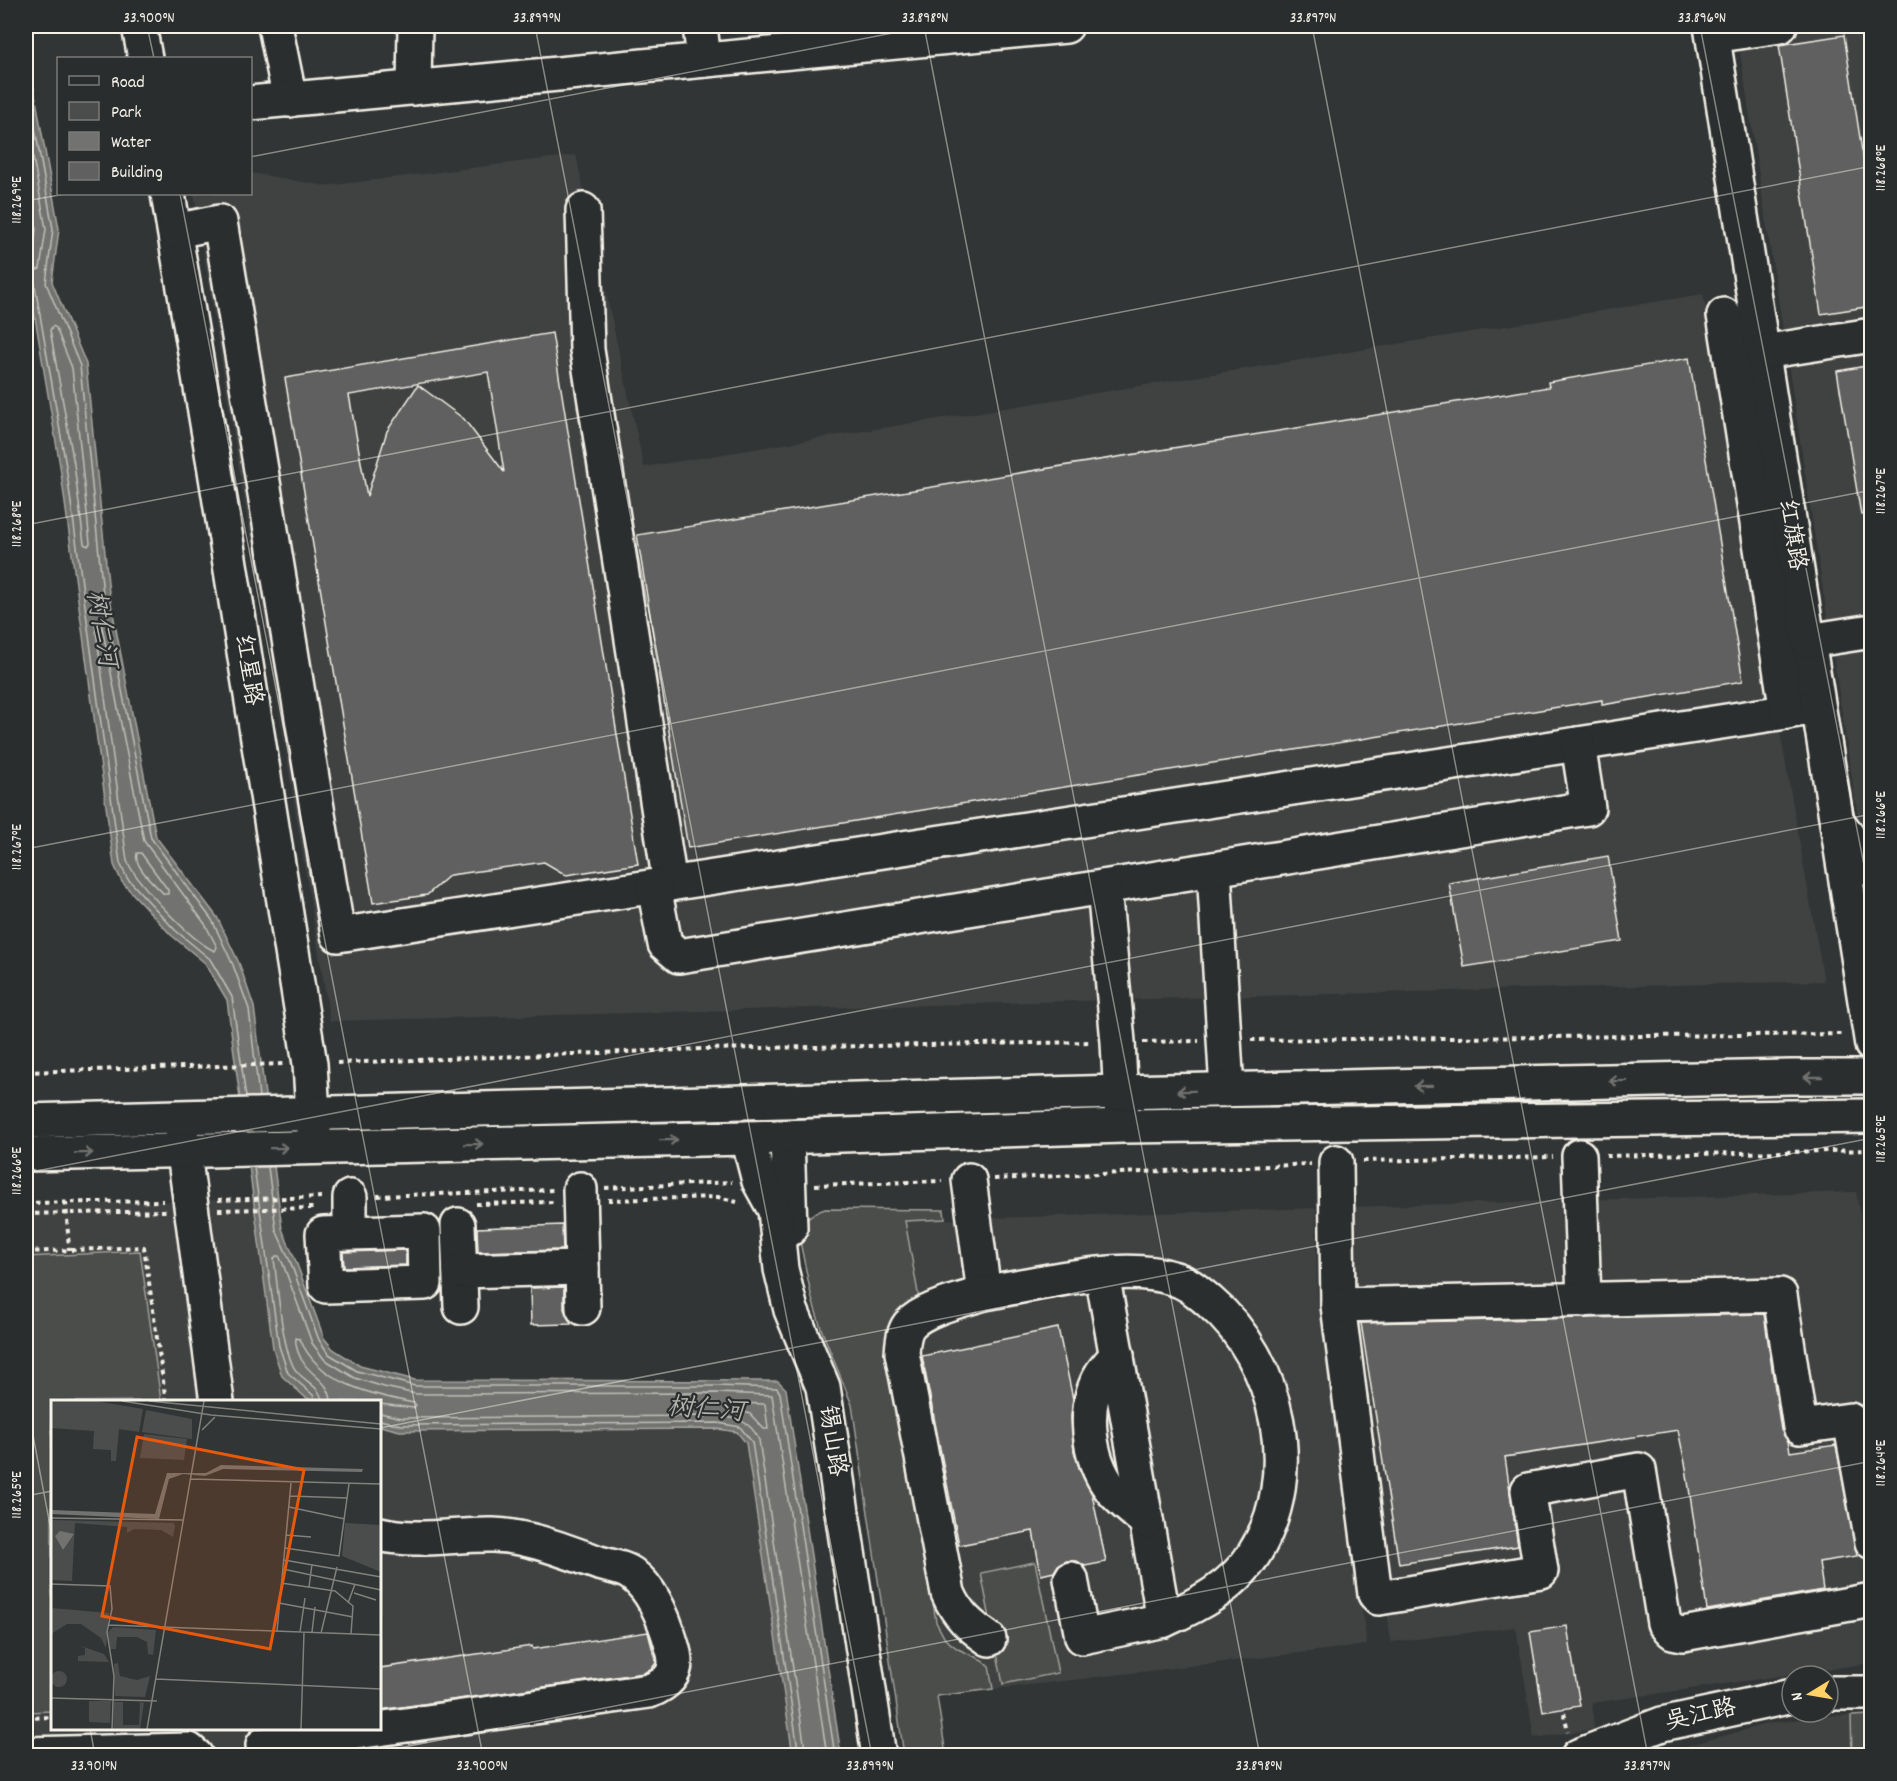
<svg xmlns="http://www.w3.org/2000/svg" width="1897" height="1781" font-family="Dekko,'LXGW WenKai TC',sans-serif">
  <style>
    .built { fill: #404242 }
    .green { fill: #4b4d4c; stroke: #a09f9a; stroke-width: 1.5 }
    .water { fill: #727370; stroke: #a6a5a0; stroke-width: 1.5 }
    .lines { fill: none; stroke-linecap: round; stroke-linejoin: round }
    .shore { stroke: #c0bfb8; stroke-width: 1.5 }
    .building { fill: #5f605f; stroke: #f4f1e8; stroke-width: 1.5; fill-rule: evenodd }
    .minor-casing { stroke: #f4f1e8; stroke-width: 38 }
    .highway-casing { stroke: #f4f1e8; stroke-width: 38 }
    .path { stroke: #f4f1e8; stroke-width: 4; stroke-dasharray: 4.5 4.5; stroke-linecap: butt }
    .minor { stroke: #2a2d2e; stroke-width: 33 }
    .highway { stroke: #2a2d2e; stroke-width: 33 }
    .oneway { stroke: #71726f }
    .ticks { fill: none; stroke: #f4f1e8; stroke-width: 1.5; stroke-opacity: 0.45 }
    .labels { text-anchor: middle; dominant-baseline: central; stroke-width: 4.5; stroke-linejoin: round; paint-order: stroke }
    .street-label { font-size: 24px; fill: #f4f1e8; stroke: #2a2d2e }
    .water-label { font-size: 26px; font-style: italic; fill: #b3b2ac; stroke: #2a2d2e }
    .inset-road { fill: none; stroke: #80807d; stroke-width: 1.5 }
    .view { fill: #e8590c; fill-opacity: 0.15; stroke: #e8590c; stroke-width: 3 }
    .inset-edge { fill: none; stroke: #f4f1e8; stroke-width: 3 }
    .neatline { fill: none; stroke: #f4f1e8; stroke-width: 2 }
    .ticks-label { font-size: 15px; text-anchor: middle; fill: #f4f1e8 }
  </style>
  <rect width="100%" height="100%" fill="#323535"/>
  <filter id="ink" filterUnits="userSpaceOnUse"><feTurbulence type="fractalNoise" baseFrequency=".0167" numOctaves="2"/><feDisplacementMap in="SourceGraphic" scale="12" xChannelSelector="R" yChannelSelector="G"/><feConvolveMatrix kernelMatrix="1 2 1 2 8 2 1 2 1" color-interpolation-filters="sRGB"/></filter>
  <g filter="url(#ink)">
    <!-- built -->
    <g class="built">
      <polygon points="1736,26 1871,26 1871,901"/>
      <polygon points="576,155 644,467 1703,294 1824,981 330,1021 194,194 250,194 251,173 326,186"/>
      <polygon points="1856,1192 1872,1286 1871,1663 1592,1703 1594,1729 1534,1738 1516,1627 1391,1642 1349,1317 1346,1207"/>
      <polygon points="252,1199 273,1348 282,1376 305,1397 314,1401 52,1402 52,1728 380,1728 380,1426 400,1431 718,1429 737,1432 746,1443 793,1755 26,1755 26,1206"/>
      <polygon points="1316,1208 1317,1292 1367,1645 937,1696 867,1222"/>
      <polygon points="1871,1715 1871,1755 1662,1756 1690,1745 1767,1724 1822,1716"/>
    </g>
    <!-- green -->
    <g class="green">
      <path d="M825,1209l119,1 1,9 -40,2 15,83 -26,44 42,274 9,17 13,10 24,11 7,6 4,23 -56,7 9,59h-42l-52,-350 -30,-74 -10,-32 -14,-67c6,-14 13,-18 27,-23z"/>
      <polygon points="140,1251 161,1401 52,1402 52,1711 26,1712 26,1257"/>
      <polygon points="1035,1562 1058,1673 1003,1684 981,1573"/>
      <polygon points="1871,1715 1871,1755 1852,1755 1851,1716"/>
    </g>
    <!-- water -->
    <polygon class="water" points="26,44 59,229 52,282 86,364 109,593 156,837 217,917 239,963 254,1007 282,1229 295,1259 324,1338 333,1349 360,1366 415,1380 778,1381 786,1389 841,1755 793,1755 746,1443 737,1432 718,1429 400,1431 380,1426 380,1402 314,1401 305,1397 282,1376 273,1348 227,1000 205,963 171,935 122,882 114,865 60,466 26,264"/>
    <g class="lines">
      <!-- shore -->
      <g class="shore">
        <polyline points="26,78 53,229 46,283 80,366 103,594 151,838 212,920 233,965 249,1009 259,1097"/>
        <polyline points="26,119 46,229 40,269 37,270 26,267"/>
        <polyline points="26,169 36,229 33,256 26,258"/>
        <polyline points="26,274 31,275 34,280 66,466 120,863 127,878 175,930 210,959 232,997 246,1097"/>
        <polygon points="53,326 56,328 72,368 90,543 88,546 84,544 74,464 50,330"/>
        <path d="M97,619l4,3 43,219 61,83 12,23 -2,4c-23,-9 -77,-67 -88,-90l-32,-238z"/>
        <path d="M137,853h4l27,37v4h-4c-9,-10 -31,-27 -27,-41z"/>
        <polyline points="254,1167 279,1346 288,1373 313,1395 315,1402"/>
        <polyline points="268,1167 276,1230 290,1261 319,1340 329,1354 357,1371 415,1386 715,1386 777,1388 780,1393 835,1756"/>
        <path d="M322,1402c-1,-18 -22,-21 -29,-36 -12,-25 -15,-78 -19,-107l2,-3h3l4,8 29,79 12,16 31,19 29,9 32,7 299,-1 57,2 55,361"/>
        <path d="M331,1402c-1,-24 -25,-26 -33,-50 -2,-6 -3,-9 -2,-14l4,1c18,44 72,56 114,64l2,2 -2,3 -34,-4"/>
        <polygon points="736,1403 765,1404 768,1429 764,1429 750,1414 734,1408 733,1405"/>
        <path d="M380,1413l22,5 316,-2c19,2 33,5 41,24l47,316"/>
        <polyline points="380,1420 401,1425 718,1423 740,1427 752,1442 799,1756"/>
      </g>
    </g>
    <!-- building -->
    <g class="building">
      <polygon points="1844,35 1872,215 1872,306 1821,314 1779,45"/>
      <path d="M552,333l86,531 -72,11 -22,-13 -94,13 -23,20 -54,8 -88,-525zM488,372l16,100 -40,-53 -46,-34 -31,46 -20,65 -18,-101z"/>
      <polygon points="1689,358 1743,681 1602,705 1602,700 688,848 637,535 1549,387 1548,382"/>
      <polygon points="1872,365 1872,514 1861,515 1837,371"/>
      <polygon points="1608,856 1622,941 1464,967 1449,883"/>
      <polygon points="562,1225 563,1250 478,1252 477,1228"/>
      <polygon points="406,1250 406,1265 344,1267 343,1252"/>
      <polygon points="564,1287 564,1309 571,1324 531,1325 530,1288"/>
      <polygon points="1764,1314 1781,1430 1788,1441 1790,1452 1836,1445 1857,1556 1819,1562 1823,1590 1707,1610 1686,1468 1678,1430 1505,1457 1518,1546 1399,1564 1361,1323"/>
      <polygon points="1058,1328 1073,1399 1071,1417 1074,1451 1080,1470 1092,1494 1106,1562 1085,1566 1077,1561 1067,1561 1058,1565 1054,1572 1041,1575 1033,1531 959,1545 922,1356"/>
      <polygon points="1567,1626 1580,1706 1543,1712 1530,1632"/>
      <polygon points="648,1632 656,1663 652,1668 644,1673 380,1710 380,1668 532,1646 533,1649"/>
    </g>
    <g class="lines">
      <!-- minor casing -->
      <g class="minor-casing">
        <g id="minor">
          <polyline points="139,26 145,58"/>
          <polyline points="275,26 290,100"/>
          <polyline points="700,26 704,60"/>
          <polyline points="1711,26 1872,1045"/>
          <polyline points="1713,36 1780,26"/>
          <polyline points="414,88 415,26"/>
          <polyline points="250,103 1066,26"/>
          <polyline points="168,194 214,464 310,1064 315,1147"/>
          <polyline points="583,210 587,350 670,884"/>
          <polyline points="175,231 220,222 338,935 1818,707"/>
          <polyline points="1724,315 1787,712"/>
          <polyline points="1763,352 1872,335"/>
          <polyline points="1808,641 1872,631"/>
          <polyline points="1840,825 1872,870"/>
          <polyline points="1214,869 1227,1090"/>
          <polyline points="654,887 665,944 679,956 1588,808 1578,744"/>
          <polyline points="1104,887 1118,1042 1122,1121"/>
          <polyline points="787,1137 790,1229"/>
          <polyline points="182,1138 217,1402"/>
          <polyline points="748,1138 759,1181 775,1210 781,1269 791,1310 823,1387 879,1756"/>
          <polyline points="1579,1156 1584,1300"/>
          <polyline points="1336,1162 1338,1305 1375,1594 1379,1598 1541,1571 1528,1490 1639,1470 1664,1623 1673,1632 1683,1634 1872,1600"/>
          <path d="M969,1180l15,113c52,-9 138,-31 188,-15 16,4 26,14 38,24 69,58 94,174 44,252 -21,33 -56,51 -90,66l-62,-346"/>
          <polyline points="580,1189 583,1308"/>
          <polyline points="350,1197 350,1233 323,1234 326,1286 425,1283 424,1231 350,1233"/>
          <polyline points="458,1225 461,1307"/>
          <polyline points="460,1271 582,1268"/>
          <path d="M984,1293c-21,7 -60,15 -75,32 -6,8 -6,18 -7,28l46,240c10,23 21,32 41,46"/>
          <polyline points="1338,1305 1780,1295 1800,1427 1850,1420 1872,1542"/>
          <path d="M1117,1355c-5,6 -11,12 -15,18 -21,33 -14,86 9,116 10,12 23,22 35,32"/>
          <polyline points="1071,1579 1082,1637 1164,1620"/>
          <polyline points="1828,1693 1872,1693"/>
          <path d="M263,1745l386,-54c23,-9 31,-21 23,-45 -7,-25 -18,-55 -39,-71 -8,-7 -24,-9 -34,-12 -34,-12 -70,-27 -106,-28 -37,-1 -76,8 -113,-1"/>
          <polyline points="26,1754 189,1750 196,1756"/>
          <polyline points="1578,1756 1662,1724 1792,1696"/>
        </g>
      </g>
      <!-- highway casing -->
      <g class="highway-casing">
        <g id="highway">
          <polyline points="26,1121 1120,1092 1791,1077 1872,1077"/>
          <polyline points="26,1154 748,1138 1123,1126 1872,1116"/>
        </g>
      </g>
      <!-- path -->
      <g class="path">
        <polyline points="1251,1040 1844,1034"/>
        <polyline points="1143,1042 1199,1041"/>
        <polyline points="337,1063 704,1049 1091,1042"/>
        <polyline points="26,1072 284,1064"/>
        <polyline points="1606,1156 1872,1150"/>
        <polyline points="1363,1161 1553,1157"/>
        <polyline points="994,1179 1311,1164"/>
        <polyline points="815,1185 942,1181"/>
        <polyline points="605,1188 732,1182"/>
        <polyline points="377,1196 553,1190"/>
        <polyline points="218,1200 325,1197"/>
        <polyline points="608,1200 718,1197 737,1202"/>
        <polyline points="66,1202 69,1250"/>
        <polyline points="26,1203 163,1201"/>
        <polyline points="476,1204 553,1202"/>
        <polyline points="218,1210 313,1208"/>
        <polyline points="26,1214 166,1211"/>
        <polyline points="26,1252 144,1247 166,1402"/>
        <polyline points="1564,1713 1568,1731"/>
        <polyline points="26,1718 52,1717"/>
      </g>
      <!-- minor -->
      <use href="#minor" class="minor"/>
      <!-- highway -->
      <use href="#highway" class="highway"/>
    </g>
    <!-- one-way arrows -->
    <defs><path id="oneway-shaft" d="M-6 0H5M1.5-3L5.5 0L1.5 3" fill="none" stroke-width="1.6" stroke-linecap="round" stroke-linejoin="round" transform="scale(1.5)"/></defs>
    <g class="oneway">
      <use href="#oneway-shaft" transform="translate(1813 1077) rotate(-180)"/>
      <use href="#oneway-shaft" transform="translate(1618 1081) rotate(179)"/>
      <use href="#oneway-shaft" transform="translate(1423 1086) rotate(179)"/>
      <use href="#oneway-shaft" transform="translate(1186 1091) rotate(179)"/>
      <use href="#oneway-shaft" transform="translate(669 1140) rotate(-1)"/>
      <use href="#oneway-shaft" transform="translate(474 1144) rotate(-1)"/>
      <use href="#oneway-shaft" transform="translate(279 1148) rotate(-1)"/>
      <use href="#oneway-shaft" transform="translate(84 1153) rotate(-1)"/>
    </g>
  </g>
  <!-- ticks -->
  <path class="ticks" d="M147,26l7,32M535,26l337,1730M924,26l336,1730M1312,26l336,1730M1700,26l172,880M250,157l679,-131M180,194l303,1562M26,201l39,-7M26,525l1846,-359M26,849l1846,-359M26,1173l1846,-359M26,1398l26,138M380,1428l1492,-290M26,1496l26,-5M90,1728l5,28M358,1756l1514,-295"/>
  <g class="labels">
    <!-- street labels -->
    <g class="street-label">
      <text transform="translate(1791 535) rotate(81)">红旗路</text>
      <text transform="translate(247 670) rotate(81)">红星路</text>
      <text transform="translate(831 1441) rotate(81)">锡山路</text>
      <text transform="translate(1701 1716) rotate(-13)">吴江路</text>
    </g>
    <!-- water labels -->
    <g class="water-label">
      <text transform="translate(100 629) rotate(80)">树仁河</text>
      <text transform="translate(706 1411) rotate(4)">树仁河</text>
    </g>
  </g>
  <!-- overview -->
  <g transform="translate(51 1400)">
    <rect width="330" height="330" fill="#323535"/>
    <path d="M0,1h44l48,8 -4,23 -20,-3 -3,32h-5v-11l-18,-1 1,-18 -43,-3zM95,10l46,9v20l-50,-7zM93,34l43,5 -3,21 -44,-2zM0,120l123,3 1,3 -2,11 -12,-7 -27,-1 -7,4v-6l-52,-4 -3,58 -21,-1zM294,123l36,2v47l-39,-16zM0,208l58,5 -3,35 -5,-10 -20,-14h-14l-16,10zM62,227l43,3 -3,25 -5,-1 -1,-12 -10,-5h-20l-1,12h-6l-2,-17zM27,245l26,9 5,8 -31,-1v-5l7,-1v-7zM67,263l2,13 17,4 13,-4 -5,21 -30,-1 -1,-32zM0 279a8 8 0 1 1 16 0a8 8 0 1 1-16 0ZM38,301h22l-1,22 -21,-1zM63,302h9v23h16l1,-23 4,1 -4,26h-27z" fill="#4b4d4c"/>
    <path d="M170,65l142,4 -1,3 -139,-3 -18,7 -22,-2 -14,5 -10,40 -108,-5v-4l104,4 12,-41h39zM9,131l14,3 -11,16 -8,-14z" fill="#727370"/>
    <path class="inset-road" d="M71,1l89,14 170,14M98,1l232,23M151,30l13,-13M140,79l190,5M239,96l57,2M238,107l56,12M0,118l132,2M235,135l25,2M234,148l54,8 10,-72M233,160l97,17M232,169l98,21M230,183l54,8 18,15 -2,28M0,184l59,2 2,23 -5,23 7,44 -2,53M258,187l3,-23M303,193l22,7M228,203l74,14M297,203l7,-19M57,225l273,10M226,231l14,-148M249,232l5,-34M261,232l3,-25M270,233l16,-66M105,279l225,10M0,298l106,3M96,329l57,-328M250,329l3,-97"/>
    <path class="view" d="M86,37l167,33 -34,179 -168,-33z"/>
    <rect width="330" height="330" class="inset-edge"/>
  </g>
  <!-- margin -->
  <rect width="1897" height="1781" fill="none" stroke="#2a2d2e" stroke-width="66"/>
  <!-- legend -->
  <rect x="57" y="57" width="195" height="138" fill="#2a2d2e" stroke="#7b7b78" stroke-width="1.5"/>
  <rect x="69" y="76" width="30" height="9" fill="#2a2d2e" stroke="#7b7b78" stroke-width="1.5"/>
  <text x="111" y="87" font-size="18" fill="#f4f1e8">Road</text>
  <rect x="69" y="102" width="30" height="18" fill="#4b4d4c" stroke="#7b7b78" stroke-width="1.5"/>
  <text x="111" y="117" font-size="18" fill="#f4f1e8">Park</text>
  <rect x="69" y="132" width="30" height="18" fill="#727370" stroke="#7b7b78" stroke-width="1.5"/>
  <text x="111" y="147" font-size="18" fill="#f4f1e8">Water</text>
  <rect x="69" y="162" width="30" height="18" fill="#5f605f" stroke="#7b7b78" stroke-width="1.5"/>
  <text x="111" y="177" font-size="18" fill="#f4f1e8">Building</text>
  <!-- north arrow -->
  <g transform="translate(1810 1694) rotate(259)"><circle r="28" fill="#2a2d2e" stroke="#7b7b78" stroke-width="1.5"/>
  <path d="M0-4.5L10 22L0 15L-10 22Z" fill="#ffd166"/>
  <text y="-9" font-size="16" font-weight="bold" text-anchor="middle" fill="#f4f1e8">N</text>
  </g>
  <rect x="33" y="33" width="1831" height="1715" class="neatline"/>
  <g class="ticks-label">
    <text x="149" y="22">33.900°N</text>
    <text x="537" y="22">33.899°N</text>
    <text x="925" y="22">33.898°N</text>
    <text x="1313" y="22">33.897°N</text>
    <text x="1702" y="22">33.896°N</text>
    <text transform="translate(1880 168) rotate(-90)" y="5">118.268°E</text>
    <text transform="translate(16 200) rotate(-90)" y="5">118.269°E</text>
    <text transform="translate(1880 491) rotate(-90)" y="5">118.267°E</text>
    <text transform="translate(16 524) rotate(-90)" y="5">118.268°E</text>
    <text transform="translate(1880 815) rotate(-90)" y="5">118.266°E</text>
    <text transform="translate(16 847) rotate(-90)" y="5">118.267°E</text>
    <text transform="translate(1880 1139) rotate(-90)" y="5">118.265°E</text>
    <text transform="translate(16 1171) rotate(-90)" y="5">118.266°E</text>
    <text transform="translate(1880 1463) rotate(-90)" y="5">118.264°E</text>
    <text transform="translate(16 1495) rotate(-90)" y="5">118.265°E</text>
    <text x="94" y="1770">33.901°N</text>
    <text x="482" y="1770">33.900°N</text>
    <text x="870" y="1770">33.899°N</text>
    <text x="1259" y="1770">33.898°N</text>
    <text x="1647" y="1770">33.897°N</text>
  </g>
</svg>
